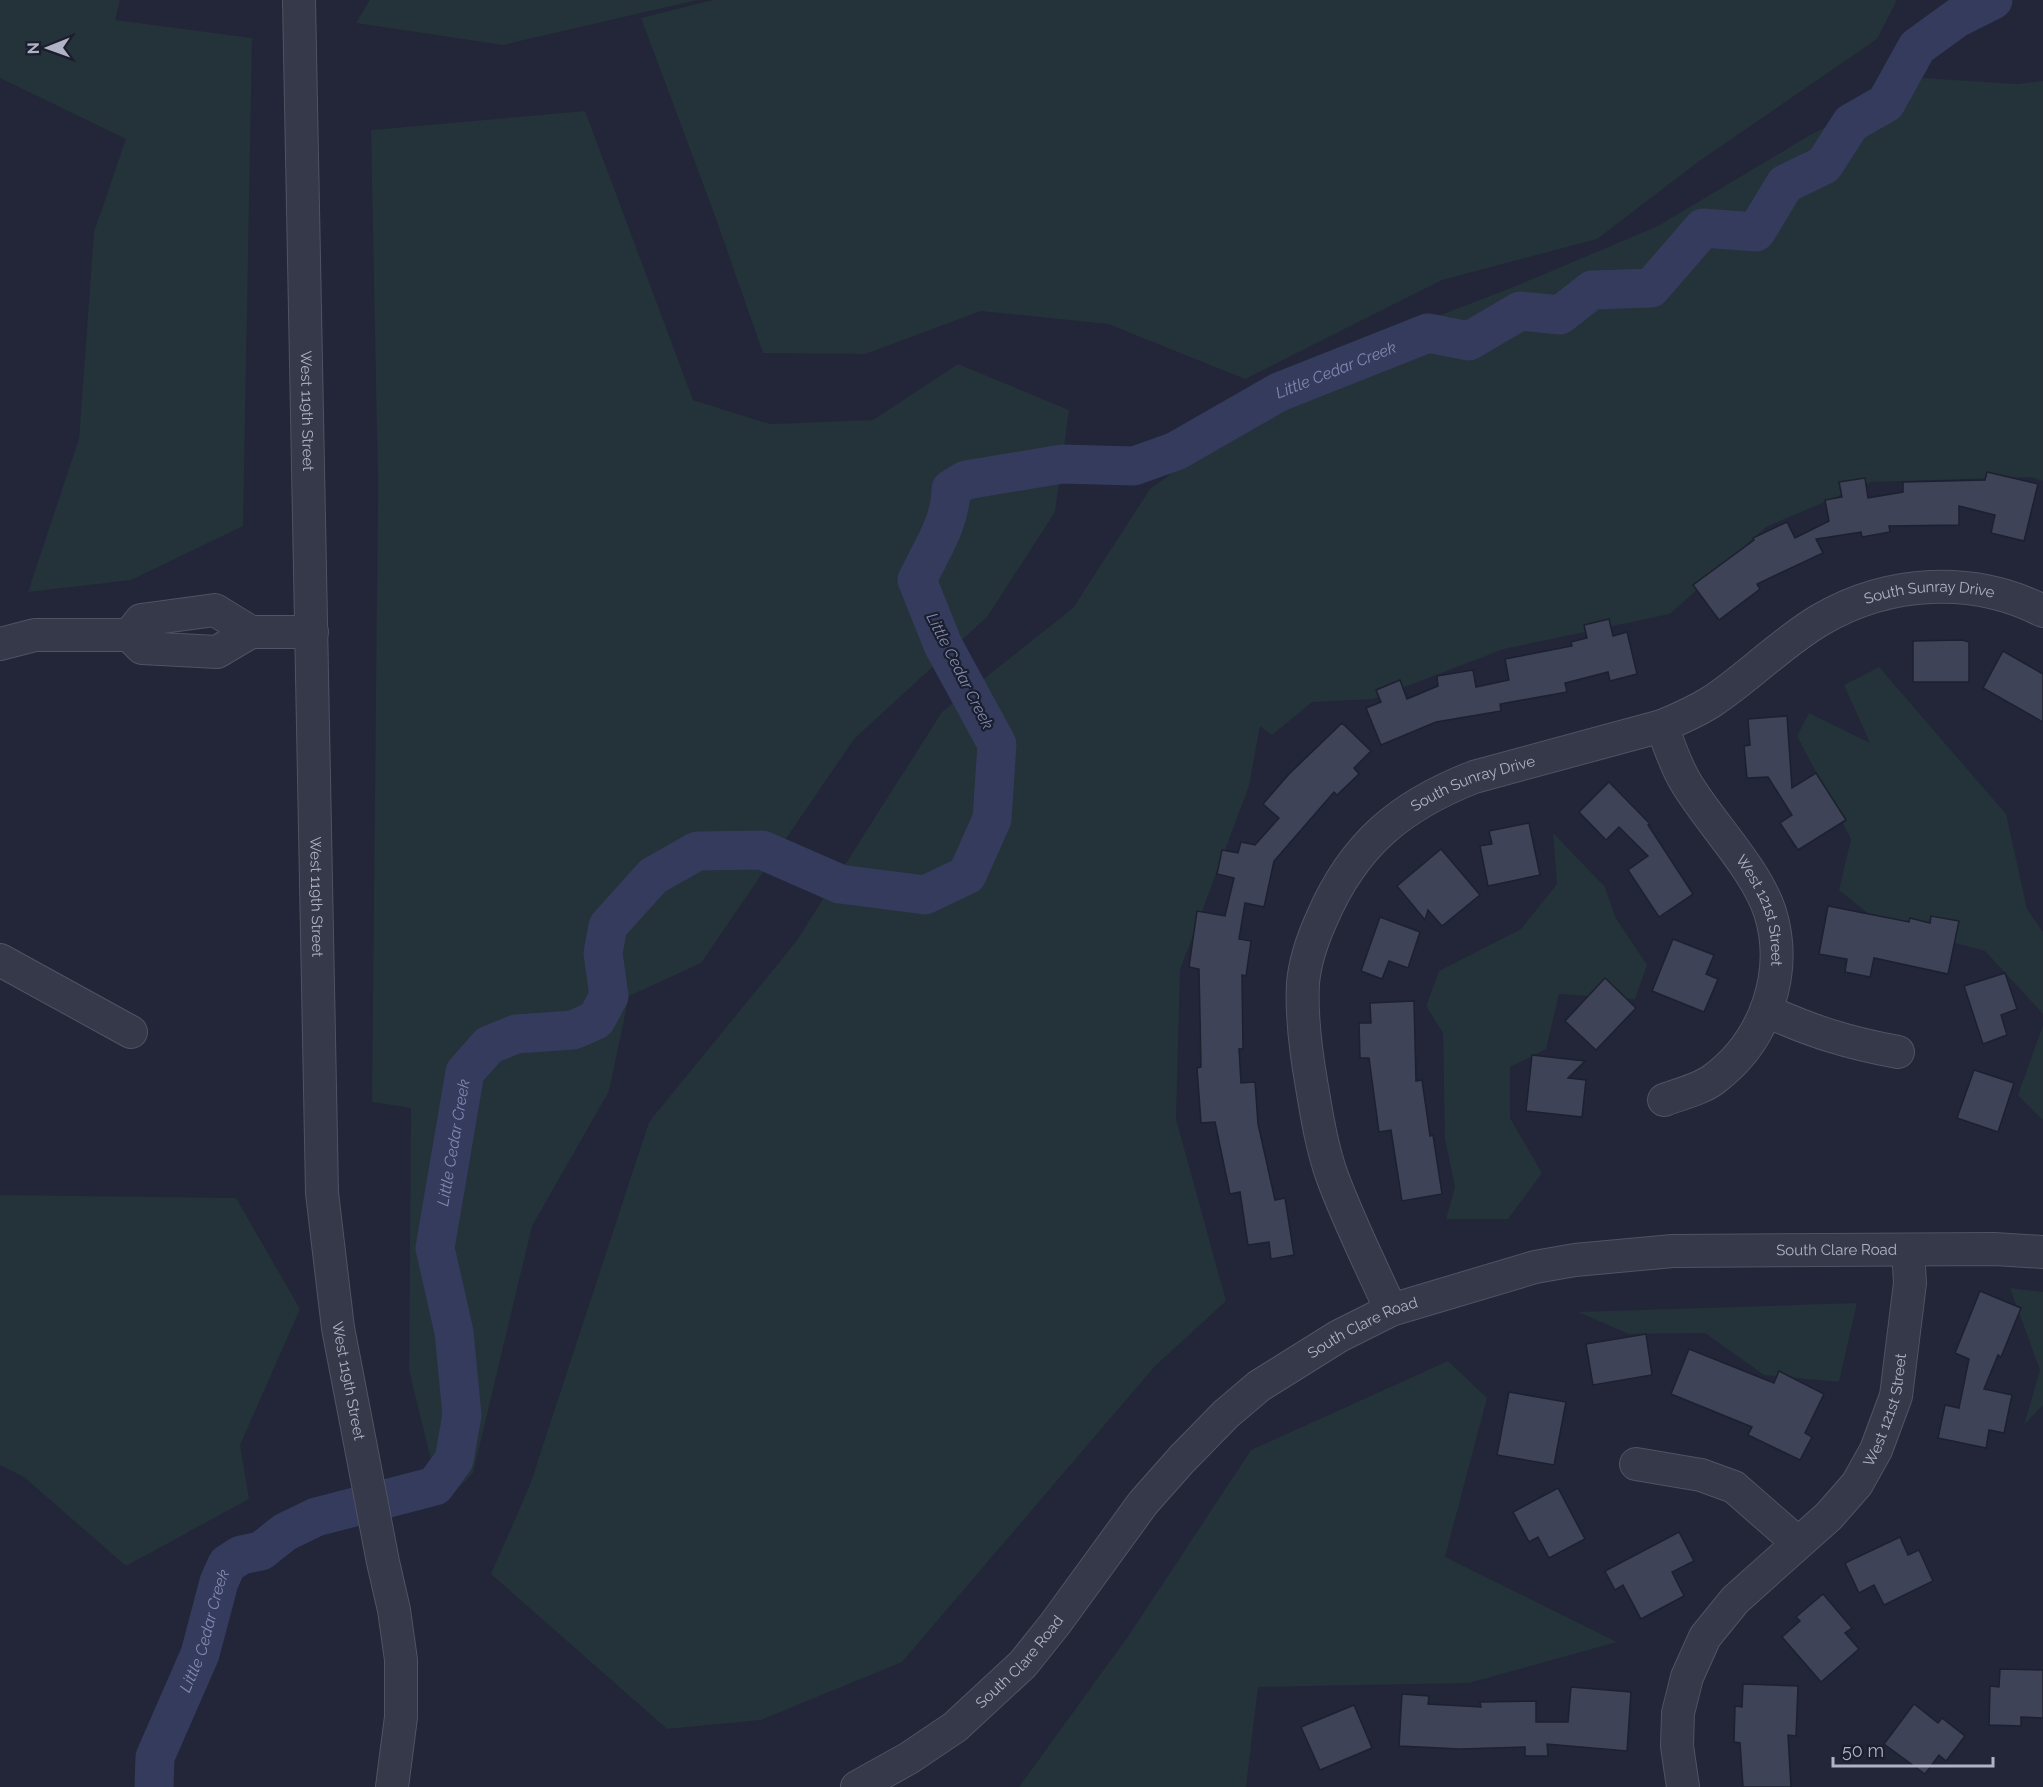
<svg xmlns="http://www.w3.org/2000/svg" width="2043" height="1787" font-family="Raleway,sans-serif">
  <style>
    .green { fill: #243239 }
    .lines { fill: none; stroke-linecap: round; stroke-linejoin: round }
    .river { stroke: #343b5d; stroke-width: 39 }
    .building { fill: #3e4358; stroke: #1d202f; stroke-width: 1.5 }
    .minor-casing { stroke: #505363; stroke-width: 34 }
    .minor { stroke: #353949; stroke-width: 32 }
    .labels { text-anchor: middle; dominant-baseline: central; stroke-width: 4.5; stroke-linejoin: round; paint-order: stroke }
    .street-label { font-size: 15px; fill: #b0b3c5; stroke: #1b1e2d }
    .water-label { font-size: 16px; font-style: italic; fill: #808ab1; stroke: #1b1e2d }
  </style>
  <rect width="100%" height="100%" fill="#222638"/>
  <!-- green -->
  <g class="green">
    <polygon points="0,0 120,0 115,20 252,38 243,526 131,580 28,592 79,439 94,232 126,139 0,78"/>
    <polygon points="370,0 697,0 503,45 356,23"/>
    <polygon points="713,0 1897,0 1877,39 1698,162 1597,239 1442,280 1245,379 1108,324 981,311 865,354 763,353 715,216 641,18"/>
    <polygon points="1924,78 2017,84 2043,81 2043,481 2031,477 1871,482 1766,527 1670,614 1504,649 1373,699 1312,702 1272,735 1260,726 1249,786 1180,970 1176,1119 1226,1301 1155,1366 902,1662 761,1720 667,1729 491,1574 530,1485 649,1122 795,943 942,712 1073,608 1150,489 1333,356 1511,288 1658,226 1810,135"/>
    <polygon points="585,111 693,400 770,424 873,420 958,364 1069,410 1055,512 987,617 854,739 701,963 629,996 609,1091 532,1226 473,1473 442,1505 409,1370 411,1108 372,1102 378,485 371,130"/>
    <polygon points="1879,667 2006,814 2027,909 2043,932 2043,1014 1985,951 1880,923 1839,890 1851,839 1797,736 1809,713 1870,743 1844,685"/>
    <polygon points="1553,833 1605,887 1615,917 1647,965 1635,999 1559,994 1546,1049 1510,1067 1510,1118 1542,1173 1508,1219 1446,1219 1455,1187 1445,1139 1443,1033 1426,1006 1439,971 1521,929 1557,884"/>
    <polygon points="2043,1025 2043,1120 2018,1095"/>
    <polygon points="0,1195 236,1198 300,1309 240,1445 249,1499 126,1566 24,1477 0,1465"/>
    <polygon points="2010,1288 2043,1292 2043,1405 2024,1425 2040,1370"/>
    <polygon points="1857,1303 1839,1382 1764,1375 1705,1333 1629,1334 1578,1312"/>
    <polygon points="1448,1361 1487,1398 1445,1557 1617,1642 1469,1683 1258,1687 1246,1787 1019,1787 1129,1635 1251,1450"/>
  </g>
  <g class="lines">
    <!-- river -->
    <path class="river" id="s1" d="M154,1787l1,-30 45,-103 19,-72 8,-18 14,-9 20,-4 24,-19 31,-15 119,-31 19,-26 8,-45 -8,-83 -19,-84 30,-176 24,-27 27,-11 57,-4 23,-10 13,-24 -6,-43 5,-27 45,-50 44,-25 65,-1 78,34 85,11 42,-20 25,-56 5,-75 -54,-99 -26,-65c14,-29 34,-58 34,-91l15,-9 96,-16 72,2 42,-15 103,-59 149,-59 41,8 51,-30 40,4 32,-25 59,-2 52,-60 53,4 29,-48 39,-19 27,-42 35,-20 31,-56 40,-29 36,-18"/>
  </g>
  <!-- building -->
  <g class="building">
    <polygon points="1987,472 2038,484 2024,541 1991,533 1995,515 1959,506 1959,525 1889,526 1890,532 1862,537 1861,532 1816,539 1823,553 1757,584 1760,589 1719,620 1693,585 1754,540 1753,538 1787,522 1795,538 1829,521 1825,500 1842,497 1839,482 1865,478 1868,498 1903,492 1903,482 1985,480"/>
    <polygon points="1609,619 1613,636 1627,632 1637,674 1610,681 1608,672 1565,683 1567,692 1500,704 1501,711 1436,722 1381,745 1366,708 1381,702 1376,690 1400,680 1407,699 1438,686 1437,676 1473,670 1476,687 1509,680 1505,659 1572,646 1571,642 1587,638 1584,625"/>
    <polygon points="1962,640 1969,642 1969,682 1913,682 1913,641"/>
    <polygon points="2003,651 2043,674 2043,722 1983,688"/>
    <polygon points="1787,716 1792,788 1816,773 1846,820 1798,850 1780,823 1792,815 1768,777 1747,778 1744,746 1750,745 1748,719"/>
    <polygon points="1342,723 1371,751 1354,768 1359,774 1337,795 1334,792 1274,861 1264,907 1245,903 1239,939 1251,941 1246,976 1242,975 1243,1049 1239,1049 1241,1083 1255,1082 1258,1124 1275,1200 1285,1198 1294,1255 1271,1259 1269,1242 1248,1245 1240,1192 1230,1194 1215,1122 1201,1123 1197,1068 1201,1067 1199,969 1189,967 1197,911 1225,916 1234,878 1217,874 1222,850 1238,853 1241,842 1255,845 1279,818 1263,804 1289,774"/>
    <polygon points="1609,782 1650,824 1648,825 1693,894 1659,917 1628,870 1648,856 1619,827 1606,840 1579,812"/>
    <polygon points="1529,823 1540,875 1488,886 1480,846 1492,844 1489,831"/>
    <polygon points="1441,849 1480,895 1442,926 1428,910 1425,920 1397,886"/>
    <polygon points="1828,906 1909,922 1910,918 1930,923 1931,916 1959,921 1948,974 1874,958 1870,977 1845,972 1847,959 1819,954"/>
    <polygon points="1380,917 1420,932 1408,968 1389,961 1382,979 1361,971"/>
    <polygon points="1673,939 1714,955 1706,974 1718,979 1704,1012 1652,991"/>
    <polygon points="2005,973 2017,1009 2001,1015 2007,1035 1983,1044 1964,986"/>
    <polygon points="1605,978 1636,1008 1596,1050 1565,1021"/>
    <polygon points="1414,1001 1416,1081 1422,1080 1430,1136 1433,1135 1442,1194 1402,1201 1391,1130 1379,1132 1369,1058 1360,1058 1359,1023 1371,1023 1370,1003"/>
    <polygon points="1532,1055 1585,1061 1568,1078 1586,1080 1582,1117 1526,1111"/>
    <polygon points="1974,1070 2014,1083 1998,1132 1957,1118"/>
    <polygon points="1980,1291 2021,1308 2001,1357 1998,1355 1984,1389 2012,1395 2004,1433 1989,1430 1986,1448 1938,1438 1945,1405 1959,1408 1969,1359 1955,1353"/>
    <polygon points="1646,1334 1652,1375 1593,1385 1586,1344"/>
    <polygon points="1689,1349 1774,1383 1779,1371 1824,1394 1805,1433 1812,1437 1800,1460 1748,1435 1752,1427 1671,1394"/>
    <polygon points="1509,1392 1566,1402 1554,1465 1497,1455"/>
    <polygon points="1558,1488 1585,1539 1549,1558 1538,1537 1529,1542 1513,1512"/>
    <polygon points="1679,1532 1694,1561 1672,1572 1684,1596 1641,1619 1623,1585 1615,1590 1605,1571"/>
    <polygon points="1900,1537 1908,1555 1919,1550 1933,1581 1884,1605 1874,1585 1859,1593 1845,1563"/>
    <polygon points="1823,1594 1852,1628 1845,1633 1859,1649 1821,1682 1782,1637 1800,1621 1796,1617"/>
    <polygon points="2000,1669 2043,1670 2043,1718 2021,1717 2021,1726 1989,1725 1990,1686 1999,1687"/>
    <polygon points="1743,1684 1798,1686 1796,1736 1788,1735 1791,1787 1743,1787 1740,1743 1734,1742 1735,1706 1742,1707"/>
    <polygon points="1571,1687 1631,1692 1627,1751 1547,1744 1548,1756 1525,1756 1525,1747 1460,1749 1399,1746 1402,1694 1429,1696 1428,1704 1481,1707 1480,1702 1536,1701 1536,1722 1568,1722"/>
    <polygon points="1914,1704 1938,1723 1942,1718 1965,1736 1946,1761 1939,1755 1925,1774 1884,1744"/>
    <polygon points="1354,1705 1372,1748 1320,1770 1301,1727"/>
  </g>
  <g class="lines">
    <!-- minor casing -->
    <g class="minor-casing">
      <g id="minor">
        <path id="s2" d="M299,0l23,1193 16,135 45,234 11,48 7,50v57l-9,70"/>
        <polyline points="129,635 141,620 215,610 251,632"/>
        <polyline points="0,644 35,635 129,635 142,648 217,652 251,632 312,632"/>
        <path id="s3" d="M1662,726c7,19 13,38 23,55 24,41 70,86 85,131 19,61 -5,129 -56,167 -13,10 -34,15 -50,21"/>
        <polyline points="0,960 131,1032"/>
        <path d="M1767,1011c46,21 82,32 131,41"/>
        <path id="s4" d="M1391,1310c-20,-44 -42,-88 -59,-134 -10,-28 -15,-59 -20,-89 -6,-34 -11,-69 -9,-104 2,-22 10,-45 19,-65 32,-74 78,-112 152,-141l188,-51c17,-7 33,-14 49,-24 38,-25 70,-59 109,-82 68,-40 153,-45 223,-9"/>
        <polyline points="1636,1464 1701,1475 1734,1487 1798,1543"/>
        <path id="s5" d="M857,1787l52,-29 46,-31 68,-63 32,-40 88,-121 39,-44 44,-45 33,-28 80,-50 52,-26 144,-43 40,-7 98,-9 321,-2 49,3"/>
        <path id="s6" d="M1683,1787l-6,-41 1,-33 9,-36 18,-40 30,-37 94,-84 28,-32 19,-34 20,-54 14,-113 -2,-33"/>
      </g>
    </g>
    <!-- minor -->
    <use href="#minor" class="minor"/>
  </g>
  <g class="labels">
    <!-- street labels -->
    <g class="street-label">
      <text stroke="none"><textPath href="#s2" startOffset="411">West 119th Street</textPath></text>
      <text stroke="none"><textPath href="#s4" startOffset="1125">South Sunray Drive</textPath></text>
      <text stroke="none"><textPath href="#s4" startOffset="621">South Sunray Drive</textPath></text>
      <text stroke="none"><textPath href="#s2" startOffset="897">West 119th Street</textPath></text>
      <text stroke="none"><textPath href="#s3" startOffset="212">West 121st Street</textPath></text>
      <text stroke="none"><textPath href="#s5" startOffset="1179">South Clare Road</textPath></text>
      <text stroke="none"><textPath href="#s5" startOffset="693">South Clare Road</textPath></text>
      <text stroke="none"><textPath href="#s2" startOffset="1383">West 119th Street</textPath></text>
      <text stroke="none"><textPath href="#s6" startOffset="452">West 121st Street</textPath></text>
      <text stroke="none"><textPath href="#s5" startOffset="207">South Clare Road</textPath></text>
    </g>
    <!-- water labels -->
    <g class="water-label">
      <text stroke="none"><textPath href="#s1" startOffset="2362">Little Cedar Creek</textPath></text>
      <text transform="translate(960 671) rotate(63)">Little Cedar Creek</text>
      <text stroke="none"><textPath href="#s1" startOffset="816">Little Cedar Creek</textPath></text>
      <text stroke="none"><textPath href="#s1" startOffset="166">Little Cedar Creek</textPath></text>
    </g>
  </g>
  <!-- north arrow -->
  <g transform="translate(48 48) rotate(269)" stroke="#1b1e2d" stroke-width="4.5" paint-order="stroke">
  <path d="M0-4.5L10 22L0 15L-10 22Z" fill="#b0b3c5"/>
  <text y="-9" font-size="16" font-weight="bold" text-anchor="middle" fill="#b0b3c5">N</text>
  </g>
  <!-- scale -->
  <path d="M1833 1757v9h160v-9" fill="none" stroke="#b0b3c5" stroke-width="3"/>
  <text x="1842" y="1757" font-size="18" fill="#b0b3c5" stroke="#1b1e2d" stroke-width="4.5" paint-order="stroke">50 m</text>
</svg>
